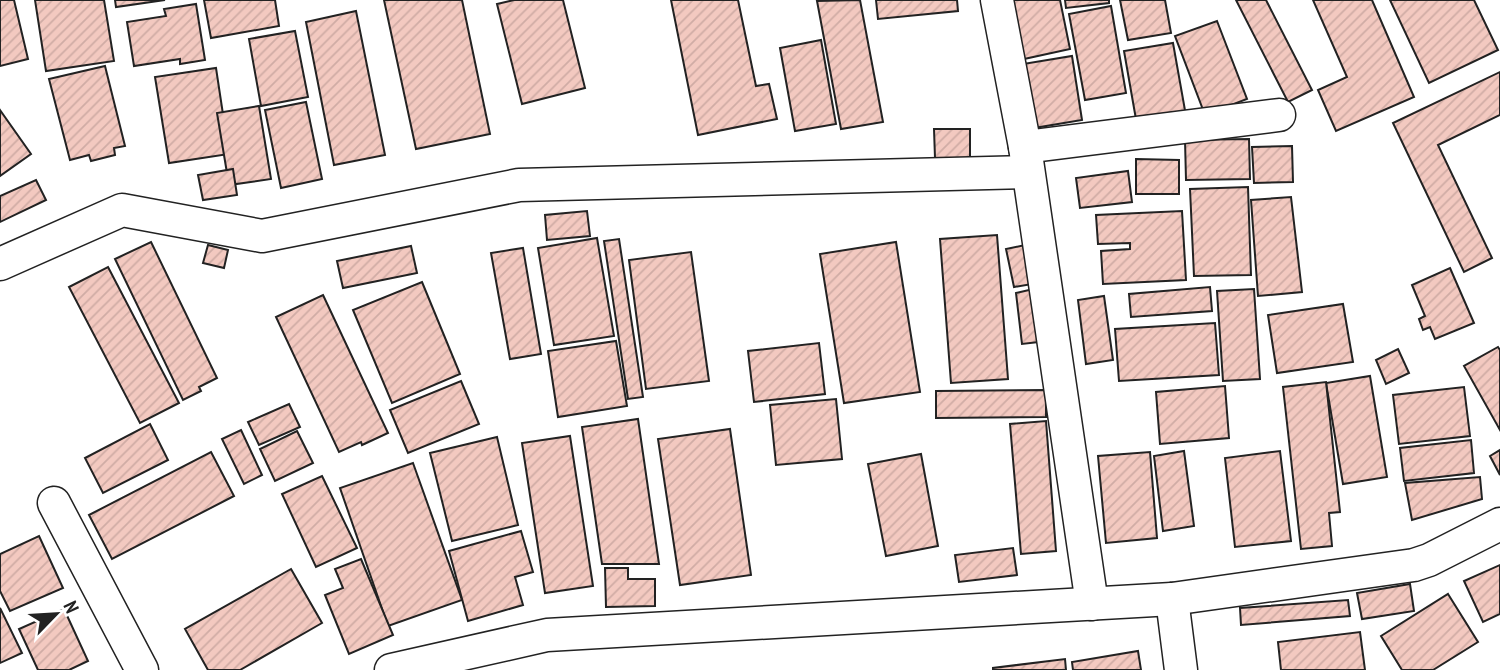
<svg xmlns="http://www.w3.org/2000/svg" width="1500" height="670" font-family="'PT Sans Narrow',sans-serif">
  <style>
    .building { fill: url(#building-hatch); stroke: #222; stroke-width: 2 }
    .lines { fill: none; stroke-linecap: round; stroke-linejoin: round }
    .minor-casing { stroke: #222; stroke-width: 35 }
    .minor { stroke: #fff; stroke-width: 32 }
  </style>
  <defs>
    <pattern id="building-hatch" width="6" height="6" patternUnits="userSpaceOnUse" patternTransform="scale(1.75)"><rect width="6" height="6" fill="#f3c9c0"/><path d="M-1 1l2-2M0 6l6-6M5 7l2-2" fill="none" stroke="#d0aca5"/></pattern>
  </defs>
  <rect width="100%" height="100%" fill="#fff"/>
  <!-- building -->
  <g class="building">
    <polygon points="0,0 14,0 28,59 0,66"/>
    <polygon points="35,0 104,0 114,61 46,71"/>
    <polygon points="115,0 165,0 116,7"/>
    <polygon points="204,0 275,0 279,26 211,38"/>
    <polygon points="384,0 462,0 490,134 416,149"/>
    <polygon points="514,0 563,0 585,88 522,104 497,4"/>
    <polygon points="671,0 738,0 756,86 769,84 777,119 698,135"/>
    <polygon points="860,0 883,122 841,129 817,1"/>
    <polygon points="876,0 957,0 958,11 878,19"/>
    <polygon points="1013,0 1060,0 1070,49 1024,59"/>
    <polygon points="1065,0 1109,0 1109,3 1066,8"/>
    <polygon points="1120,0 1165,0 1171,33 1128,40"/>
    <polygon points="1236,0 1266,0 1312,90 1288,102"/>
    <polygon points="1313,0 1372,0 1414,97 1336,131 1318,90 1347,77"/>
    <polygon points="1390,0 1474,0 1498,50 1429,83"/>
    <polygon points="196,4 205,60 180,64 180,59 134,66 127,22 166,16 164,9"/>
    <polygon points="1111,6 1126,93 1085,100 1069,14"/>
    <polygon points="356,11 385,155 334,165 306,22"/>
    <polygon points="1217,21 1247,99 1205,115 1175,36"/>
    <polygon points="295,31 308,97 261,106 249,39"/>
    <polygon points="821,40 836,124 795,131 780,48"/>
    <polygon points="1173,43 1186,116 1137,125 1124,51"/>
    <polygon points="1072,56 1082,120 1034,128 1023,64"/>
    <polygon points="105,66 125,146 114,148 115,155 91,161 89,155 70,160 49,79"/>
    <polygon points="216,68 229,154 169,163 155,77"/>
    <polygon points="1500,72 1500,115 1438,145 1492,258 1464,272 1393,123"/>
    <polygon points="306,102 322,179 281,188 265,110"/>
    <polygon points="259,106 271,179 229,185 217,113"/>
    <polygon points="0,110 31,154 0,176"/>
    <polygon points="934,129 970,129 970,158 935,158"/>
    <polygon points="1249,139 1250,179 1186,180 1185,140"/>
    <polygon points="1292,146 1293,182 1254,183 1252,147"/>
    <polygon points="1136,159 1179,160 1179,194 1136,194"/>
    <polygon points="233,169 237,195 203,200 198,175"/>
    <polygon points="1128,171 1132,202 1080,208 1076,178"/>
    <polygon points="36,180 46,200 0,222 0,196"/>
    <polygon points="1248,187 1251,275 1194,276 1190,189"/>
    <polygon points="1291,197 1302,292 1258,296 1251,200"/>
    <polygon points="587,211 590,236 547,240 545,215"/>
    <polygon points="1182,211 1186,280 1103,284 1101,251 1130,249 1130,243 1098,244 1096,215"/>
    <polygon points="997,235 1008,379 951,383 940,239"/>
    <polygon points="597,238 614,336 554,345 538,248"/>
    <polygon points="619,239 643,397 628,399 604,241"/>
    <polygon points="151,242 217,378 199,387 201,391 183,400 115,259"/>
    <polygon points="896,242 920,392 844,403 820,254"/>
    <polygon points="1030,244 1038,283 1014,287 1006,249"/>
    <polygon points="208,245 228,250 224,268 203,263"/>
    <polygon points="411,246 417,273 343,288 337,261"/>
    <polygon points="523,248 541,354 510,359 491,253"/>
    <polygon points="691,252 709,381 646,389 629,260"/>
    <polygon points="108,267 179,403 140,423 69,287"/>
    <polygon points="1450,268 1474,323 1435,339 1430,327 1423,330 1419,319 1425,316 1412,285"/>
    <polygon points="422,282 460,374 392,403 353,310"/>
    <polygon points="1042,287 1047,341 1022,344 1016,293"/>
    <polygon points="1210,287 1212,311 1131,317 1129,294"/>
    <polygon points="1254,289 1260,379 1223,381 1217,291"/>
    <polygon points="323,295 388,433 362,445 361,442 339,452 276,317"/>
    <polygon points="1104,296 1113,360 1086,364 1078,300"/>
    <polygon points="1343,304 1353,362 1277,373 1268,315"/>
    <polygon points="1215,323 1219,375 1119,381 1115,329"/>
    <polygon points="616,341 627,406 558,417 548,351"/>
    <polygon points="819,343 825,394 754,402 748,351"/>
    <polygon points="1498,347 1500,350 1500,430 1464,366"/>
    <polygon points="1398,349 1409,373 1386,384 1376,360"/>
    <polygon points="1370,376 1387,477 1343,484 1326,383"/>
    <polygon points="461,381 479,424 408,453 390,410"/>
    <polygon points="1326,382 1340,512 1329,513 1332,546 1301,549 1283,387"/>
    <polygon points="1225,386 1229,438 1160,444 1156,392"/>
    <polygon points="1464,387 1470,436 1399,444 1393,395"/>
    <polygon points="1046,390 1046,417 936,418 936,391"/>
    <polygon points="836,399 842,459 776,465 770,405"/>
    <polygon points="289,404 300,427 259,445 248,422"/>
    <polygon points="638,419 659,564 602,564 582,427"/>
    <polygon points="1046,421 1056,551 1021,554 1010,424"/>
    <polygon points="150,424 168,460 103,493 85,458"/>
    <polygon points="730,429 751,575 680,585 658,439"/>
    <polygon points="241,430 262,475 244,484 222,439"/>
    <polygon points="297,431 313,463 275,481 260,449"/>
    <polygon points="570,436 593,586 545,593 522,443"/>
    <polygon points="497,437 518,525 452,541 430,453"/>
    <polygon points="1471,440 1474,473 1404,481 1400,448"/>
    <polygon points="1500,450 1500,475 1490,456"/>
    <polygon points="1184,451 1194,526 1163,531 1154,456"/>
    <polygon points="1280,451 1291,541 1235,547 1225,458"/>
    <polygon points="211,452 234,496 112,559 89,515"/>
    <polygon points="1150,452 1157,538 1106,543 1098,456"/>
    <polygon points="921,454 938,546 886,556 868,464"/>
    <polygon points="413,463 462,600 388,626 340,488"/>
    <polygon points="322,476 357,548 316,567 282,494"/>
    <polygon points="1480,477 1482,499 1412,520 1405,483"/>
    <polygon points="521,531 533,572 515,577 523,605 468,621 449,551"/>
    <polygon points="39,536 63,588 10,611 0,591 0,554"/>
    <polygon points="1013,548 1017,575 959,582 955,555"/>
    <polygon points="361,559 393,635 349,654 325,595 343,588 335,569"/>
    <polygon points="1500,565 1500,614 1483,622 1464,581"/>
    <polygon points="605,568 628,568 628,579 655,579 655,606 606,607"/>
    <polygon points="291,569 322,623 240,670 208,670 185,629"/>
    <polygon points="1410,584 1414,611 1362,619 1357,593"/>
    <polygon points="1448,594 1478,642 1433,670 1402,670 1381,636"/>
    <polygon points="1348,600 1350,616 1241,625 1240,608"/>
    <polygon points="0,608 22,653 0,663"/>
    <polygon points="64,609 88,661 69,670 38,670 19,629"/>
    <polygon points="1360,632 1365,670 1281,670 1278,642"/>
    <polygon points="1138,651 1141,670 1073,670 1072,662"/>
    <polygon points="1065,659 1066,670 993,670 993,668"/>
  </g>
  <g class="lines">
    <!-- minor casing -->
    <g class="minor-casing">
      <g id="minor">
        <polyline points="997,0 1025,147 1092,604"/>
        <polyline points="1025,147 1279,115"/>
        <polyline points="0,264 122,210 262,236 519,185 1028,172"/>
        <polyline points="54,503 142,670"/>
        <polyline points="1172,599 1181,670"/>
        <polyline points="391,670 547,635 1172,599 1414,565 1429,560 1500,524"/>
      </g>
    </g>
    <!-- minor -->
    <use href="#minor" class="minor"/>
  </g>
  <!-- north arrow -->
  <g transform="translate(56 614) rotate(65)" stroke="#ffffff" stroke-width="5" paint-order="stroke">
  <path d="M0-5L12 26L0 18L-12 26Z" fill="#222222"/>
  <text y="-10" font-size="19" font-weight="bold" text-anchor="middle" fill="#222222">N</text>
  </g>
</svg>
